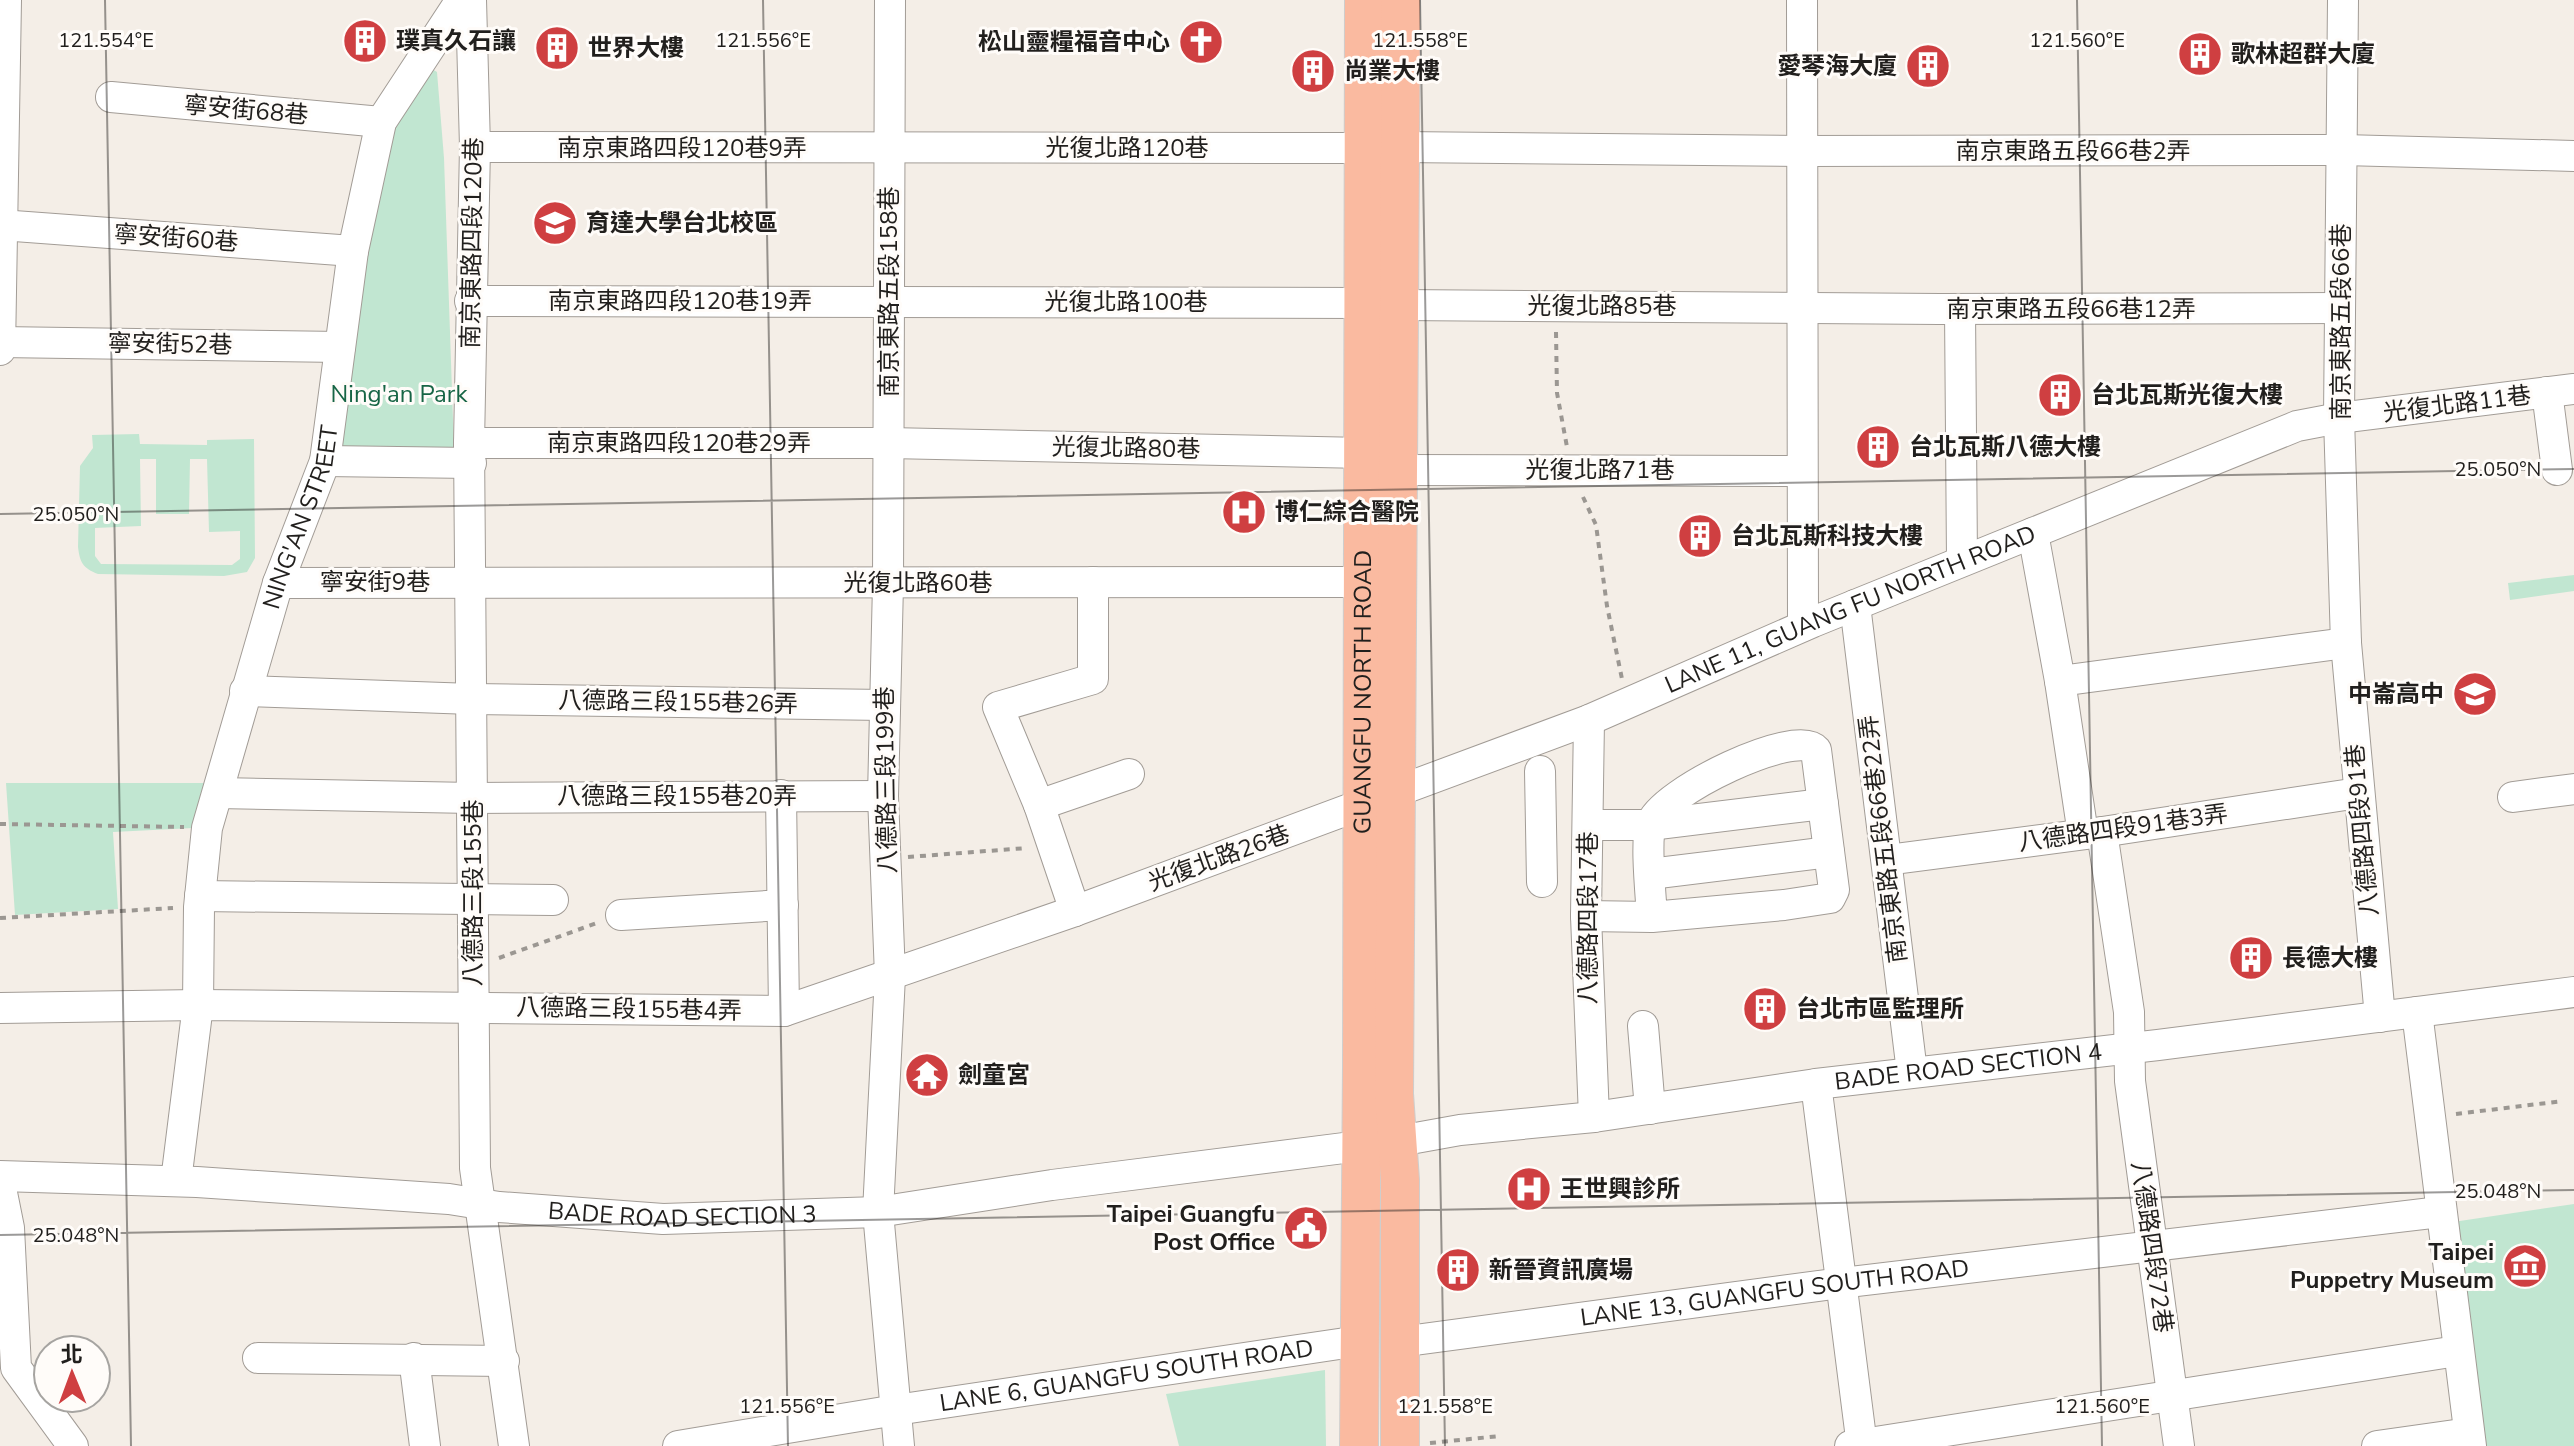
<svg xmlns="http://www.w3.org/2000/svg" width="2574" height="1446" font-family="'Nunito Sans','Noto Sans TC',sans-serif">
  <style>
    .green { fill: #c1e6d1; fill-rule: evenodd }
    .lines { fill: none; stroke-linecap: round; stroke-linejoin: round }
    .minor-casing { stroke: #a29c96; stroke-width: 32 }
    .major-casing { stroke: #cececd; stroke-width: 40 }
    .path { stroke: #9b9792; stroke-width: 4; stroke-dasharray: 6 6; stroke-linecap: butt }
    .minor { stroke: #fff; stroke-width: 30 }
    .major { stroke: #fabaa0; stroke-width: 38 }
    .ticks { fill: none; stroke: #211f1d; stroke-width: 2; stroke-opacity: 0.45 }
    .labels { text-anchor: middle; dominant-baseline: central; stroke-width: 6; stroke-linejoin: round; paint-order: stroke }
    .poi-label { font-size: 24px; font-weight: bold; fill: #211f1d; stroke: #fffcf9; text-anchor: start }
    .street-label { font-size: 24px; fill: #211f1d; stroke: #fffcf9 }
    .park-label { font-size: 24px; fill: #176545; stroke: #fffcf9 }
    .ticks-label { font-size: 20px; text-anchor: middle; fill: #211f1d; stroke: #fffcf9; stroke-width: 6; stroke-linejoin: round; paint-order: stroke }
  </style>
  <rect width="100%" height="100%" fill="#f4eee7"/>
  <!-- green -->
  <g class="green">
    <polygon points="430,68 437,72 444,158 454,449 337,451 354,327 382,176 393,130"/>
    <path d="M139,434l1,10 67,1v-5l47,-1 1,119 -8,14 -23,4 -126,-2c-15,-6 -18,-11 -20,-27l2,-81 13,-18 -1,-13zM140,459h16v55h33l1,-55h17l2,73 31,-1v28l-8,6 -131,-1 -6,-8v-28l46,-2z"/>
    <polygon points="2574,575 2574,591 2510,600 2508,583"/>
    <polygon points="6,783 206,783 193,828 113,832 118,909 15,915"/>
    <polygon points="2574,1204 2574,1446 2483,1446 2453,1222"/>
    <polygon points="1325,1370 1326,1446 1179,1446 1166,1394"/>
  </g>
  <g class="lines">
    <!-- minor casing -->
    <g class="minor-casing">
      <g id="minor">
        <polyline points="471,0 475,147 469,443 475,1168 514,1446"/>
        <polyline points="890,0 888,584 883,796 890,976 878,1212 899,1446"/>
        <polyline points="1802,0 1803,626"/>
        <polyline points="2343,0 2339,418 2346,643 2380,1017"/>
        <polyline points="111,97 381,122"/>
        <polyline points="475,147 1364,148"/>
        <polyline points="1400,147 1804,151 2343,150 2574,156"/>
        <polyline points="0,225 353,251"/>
        <polyline points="470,301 1364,303"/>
        <polyline points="1401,305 1940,309 2339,308"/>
        <polyline points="1960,309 1962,561"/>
        <polyline points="0,342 340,347"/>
        <polyline points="0,350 6,0"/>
        <polyline points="2547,392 2557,470"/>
        <polyline points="469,443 889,443 1364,453"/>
        <polyline points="325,461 471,463"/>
        <polyline points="1398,470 1801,471"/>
        <polyline points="2033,533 2060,681 2083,834"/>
        <polyline points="278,583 1364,582"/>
        <polyline points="1855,605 1912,1072"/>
        <polyline points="2060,681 2346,643"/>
        <polyline points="245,691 472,699 884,705"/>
        <polyline points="1589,720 1586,916 1594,1117"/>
        <polyline points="1540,771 1542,882"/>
        <polyline points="218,793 472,798 883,796"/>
        <polyline points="781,795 784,1011"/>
        <polyline points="2513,797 2574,789"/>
        <polyline points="1039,805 1129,774"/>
        <polyline points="1588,825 1650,825 1823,804"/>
        <polyline points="2102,832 2129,1012 2130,1081 2179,1446"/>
        <polyline points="1887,860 2102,832 2358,793"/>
        <polyline points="1650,874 1829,852"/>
        <polyline points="200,896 553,900"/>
        <polyline points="1075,911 1039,805 998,707 1093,679 1093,582"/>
        <polyline points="621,915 783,905"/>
        <path d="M1586,916l66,1 132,-12 46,-7 4,-8 -18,-140c-19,-23 -155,42 -165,74 -6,17 0,73 1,93"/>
        <path id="s1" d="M0,1008l198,-3 586,6 291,-100 514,-191 224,-98 484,-196 42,-8 235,-29"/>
        <polyline points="2417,1012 2471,1446"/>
        <polyline points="1643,1026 1650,1109"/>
        <polyline points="1816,1084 1862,1446"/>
        <path id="s2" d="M0,1176l197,6 252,17 50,8 164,12 215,-7 174,-27 347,-44 61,-11 134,-13 222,-33 342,-39 416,-53"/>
        <path id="s3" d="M176,1181l22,-176 1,-98 8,-79 71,-245 47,-122 28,-210 28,-129 80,-122"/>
        <polyline points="0,1183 9,1228 16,1368 73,1446"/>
        <path id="s4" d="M1400,1342l441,-59 599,-71"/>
        <polyline points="258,1358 504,1361"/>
        <polyline points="414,1358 425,1446"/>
        <path id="s5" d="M678,1446l218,-36 463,-69"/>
        <polyline points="1850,1446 2457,1351"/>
        <polyline points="2377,1446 2469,1433"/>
      </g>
    </g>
    <!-- major casing -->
    <g class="major-casing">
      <g id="major">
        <path id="s6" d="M1359,1446l3,-379 2,-1067"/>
        <polyline points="1400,1446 1400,1180 1394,1094 1401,0"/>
      </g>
    </g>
    <!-- path -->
    <g class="path">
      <polyline points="1556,332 1557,393 1567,447"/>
      <polyline points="1583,497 1596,525 1607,606 1622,679"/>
      <polyline points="0,824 184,827"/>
      <polyline points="908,857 1027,848"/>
      <polyline points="0,918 173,908"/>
      <polyline points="499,958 597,923"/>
      <polyline points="2456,1114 2563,1101"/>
      <polyline points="1430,1443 1500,1436"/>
    </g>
    <!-- minor -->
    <use href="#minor" class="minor"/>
    <!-- major -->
    <use href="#major" class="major"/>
  </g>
  <!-- ticks -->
  <path class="ticks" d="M105,0l26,1446M763,0l25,1446M1420,0l25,1446M2077,0l25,1446M0,514l2574,-45M0,1235l2574,-45"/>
  <!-- icons -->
  <defs>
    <g id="building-disc" transform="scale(2.3)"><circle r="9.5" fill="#cf3f41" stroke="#fffcf9"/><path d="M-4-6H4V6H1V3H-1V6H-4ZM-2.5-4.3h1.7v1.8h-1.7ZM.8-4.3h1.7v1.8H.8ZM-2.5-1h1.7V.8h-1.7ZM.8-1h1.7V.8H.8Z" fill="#fff"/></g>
    <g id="church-disc" transform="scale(2.3)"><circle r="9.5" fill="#cf3f41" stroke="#fffcf9"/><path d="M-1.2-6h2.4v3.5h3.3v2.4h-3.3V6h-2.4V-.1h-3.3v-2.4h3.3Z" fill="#fff"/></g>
    <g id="university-disc" transform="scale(2.3)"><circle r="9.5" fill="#cf3f41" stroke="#fffcf9"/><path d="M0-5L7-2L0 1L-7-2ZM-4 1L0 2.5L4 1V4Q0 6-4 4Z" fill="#fff"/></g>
    <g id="hospital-disc" transform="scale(2.3)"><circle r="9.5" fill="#cf3f41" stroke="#fffcf9"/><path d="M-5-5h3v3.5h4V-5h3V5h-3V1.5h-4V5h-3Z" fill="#fff"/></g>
    <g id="school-disc" transform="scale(2.3)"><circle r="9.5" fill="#cf3f41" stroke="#fffcf9"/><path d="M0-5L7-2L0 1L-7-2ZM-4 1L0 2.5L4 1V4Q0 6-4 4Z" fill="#fff"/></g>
    <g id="temple-disc" transform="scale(2.3)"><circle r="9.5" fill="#cf3f41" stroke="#fffcf9"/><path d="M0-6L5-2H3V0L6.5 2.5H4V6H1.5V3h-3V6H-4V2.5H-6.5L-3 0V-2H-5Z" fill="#fff"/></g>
    <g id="civic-disc" transform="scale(2.3)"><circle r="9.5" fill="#cf3f41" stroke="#fffcf9"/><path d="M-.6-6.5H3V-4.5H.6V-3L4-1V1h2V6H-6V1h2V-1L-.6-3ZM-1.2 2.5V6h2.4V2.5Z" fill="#fff"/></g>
    <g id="museum-disc" transform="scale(2.3)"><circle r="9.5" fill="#cf3f41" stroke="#fffcf9"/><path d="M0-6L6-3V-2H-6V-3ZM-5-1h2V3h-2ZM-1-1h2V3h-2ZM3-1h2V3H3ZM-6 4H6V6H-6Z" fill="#fff"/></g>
  </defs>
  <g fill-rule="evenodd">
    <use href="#building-disc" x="365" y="41"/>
    <use href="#church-disc" x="1201" y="42"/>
    <use href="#building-disc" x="557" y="48"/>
    <use href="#building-disc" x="2200" y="54"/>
    <use href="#building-disc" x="1928" y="66"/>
    <use href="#building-disc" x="1313" y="71"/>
    <use href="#university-disc" x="555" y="223"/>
    <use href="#building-disc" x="2060" y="395"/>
    <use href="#building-disc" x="1878" y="447"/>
    <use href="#hospital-disc" x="1244" y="512"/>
    <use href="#building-disc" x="1700" y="536"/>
    <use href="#school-disc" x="2475" y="694"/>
    <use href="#building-disc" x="2251" y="958"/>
    <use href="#building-disc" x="1765" y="1009"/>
    <use href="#temple-disc" x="927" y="1075"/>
    <use href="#hospital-disc" x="1529" y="1189"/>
    <use href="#civic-disc" x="1306" y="1228"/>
    <use href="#museum-disc" x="2525" y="1266"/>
    <use href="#building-disc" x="1458" y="1270"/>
  </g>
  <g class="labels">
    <!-- poi labels -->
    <g class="poi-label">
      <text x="396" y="41">璞真久石讓</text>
      <text x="1170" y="42" text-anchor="end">松山靈糧福音中心</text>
      <text x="588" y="48">世界大樓</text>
      <text x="2231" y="54">歌林超群大廈</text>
      <text x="1897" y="66" text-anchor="end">愛琴海大廈</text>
      <text x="1344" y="71">尚業大樓</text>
      <text x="586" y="223">育達大學台北校區</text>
      <text x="2091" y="395">台北瓦斯光復大樓</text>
      <text x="1909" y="447">台北瓦斯八德大樓</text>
      <text x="1275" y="512">博仁綜合醫院</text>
      <text x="1731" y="536">台北瓦斯科技大樓</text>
      <text x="2444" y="694" text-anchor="end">中崙高中</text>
      <text x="2282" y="958">長德大樓</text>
      <text x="1796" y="1009">台北市區監理所</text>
      <text x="958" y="1075">劍童宮</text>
      <text x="1560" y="1189">王世興診所</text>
      <text x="1275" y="1214" text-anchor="end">Taipei Guangfu<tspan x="1275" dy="28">Post Office</tspan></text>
      <text x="2494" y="1252" text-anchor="end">Taipei<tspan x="2494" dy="28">Puppetry Museum</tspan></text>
      <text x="1489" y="1270">新晉資訊廣場</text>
    </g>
    <!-- street labels -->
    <g class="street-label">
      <text transform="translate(246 110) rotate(5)">寧安街68巷</text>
      <text x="682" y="148">南京東路四段120巷9弄</text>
      <text x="1127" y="148">光復北路120巷</text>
      <text x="2073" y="151">南京東路五段66巷2弄</text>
      <text transform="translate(176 238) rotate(4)">寧安街60巷</text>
      <text transform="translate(472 243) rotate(-89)">南京東路四段120巷</text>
      <text transform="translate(889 292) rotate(-90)">南京東路五段158巷</text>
      <text x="680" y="301">南京東路四段120巷19弄</text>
      <text x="1126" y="302">光復北路100巷</text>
      <text x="1602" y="306">光復北路85巷</text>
      <text x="2071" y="309">南京東路五段66巷12弄</text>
      <text transform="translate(2341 322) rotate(-90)">南京東路五段66巷</text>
      <text transform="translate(170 344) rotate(1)">寧安街52巷</text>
      <text transform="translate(2457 404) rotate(-7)">光復北路11巷</text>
      <text x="679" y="443">南京東路四段120巷29弄</text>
      <text transform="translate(1126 448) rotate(1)">光復北路80巷</text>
      <text x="1600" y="470">光復北路71巷</text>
      <text stroke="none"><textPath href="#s3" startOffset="680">NING'AN STREET</textPath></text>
      <text x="375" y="582">寧安街9巷</text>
      <text x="918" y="583">光復北路60巷</text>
      <text stroke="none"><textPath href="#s1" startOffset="1924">LANE 11, GUANG FU NORTH ROAD</textPath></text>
      <text stroke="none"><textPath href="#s6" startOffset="754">GUANGFU NORTH ROAD</textPath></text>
      <text transform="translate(678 702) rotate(1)">八德路三段155巷26弄</text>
      <text transform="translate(886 780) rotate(-91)">八德路三段199巷</text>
      <text x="677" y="796">八德路三段155巷20弄</text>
      <text transform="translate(2123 828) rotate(-8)">八德路四段91巷3弄</text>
      <text transform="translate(2362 830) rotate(-95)">八德路四段91巷</text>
      <text transform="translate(1883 839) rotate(-97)">南京東路五段66巷22弄</text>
      <text transform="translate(1219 858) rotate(-20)">光復北路26巷</text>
      <text transform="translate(473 893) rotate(-90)">八德路三段155巷</text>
      <text transform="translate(1588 918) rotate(-90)">八德路四段17巷</text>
      <text transform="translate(629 1009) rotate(1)">八德路三段155巷4弄</text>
      <text stroke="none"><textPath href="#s2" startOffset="1980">BADE ROAD SECTION 4</textPath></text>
      <text stroke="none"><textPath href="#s2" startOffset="684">BADE ROAD SECTION 3</textPath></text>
      <text transform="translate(2152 1247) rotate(82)">八德路四段72巷</text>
      <text stroke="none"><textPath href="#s4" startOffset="378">LANE 13, GUANGFU SOUTH ROAD</textPath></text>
      <text stroke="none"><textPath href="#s5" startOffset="454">LANE 6, GUANGFU SOUTH ROAD</textPath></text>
    </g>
    <!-- park labels -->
    <g class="park-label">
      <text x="399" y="394">Ning'an Park</text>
    </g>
  </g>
  <g class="ticks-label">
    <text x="106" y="47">121.554°E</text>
    <text x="763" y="47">121.556°E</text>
    <text x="1420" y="47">121.558°E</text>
    <text x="2077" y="47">121.560°E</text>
    <text x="2498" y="476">25.050°N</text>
    <text x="76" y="521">25.050°N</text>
    <text x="2498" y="1198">25.048°N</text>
    <text x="76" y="1242">25.048°N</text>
    <text x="787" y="1413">121.556°E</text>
    <text x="1445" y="1413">121.558°E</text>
    <text x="2102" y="1413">121.560°E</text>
  </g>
  <!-- north arrow -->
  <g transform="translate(72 1374) rotate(359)"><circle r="38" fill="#fffcf9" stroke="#a6a4a1" stroke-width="2"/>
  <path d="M0-6L14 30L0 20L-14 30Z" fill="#cf3f41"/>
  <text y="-12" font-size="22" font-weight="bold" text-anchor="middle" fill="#211f1d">北</text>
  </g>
</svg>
